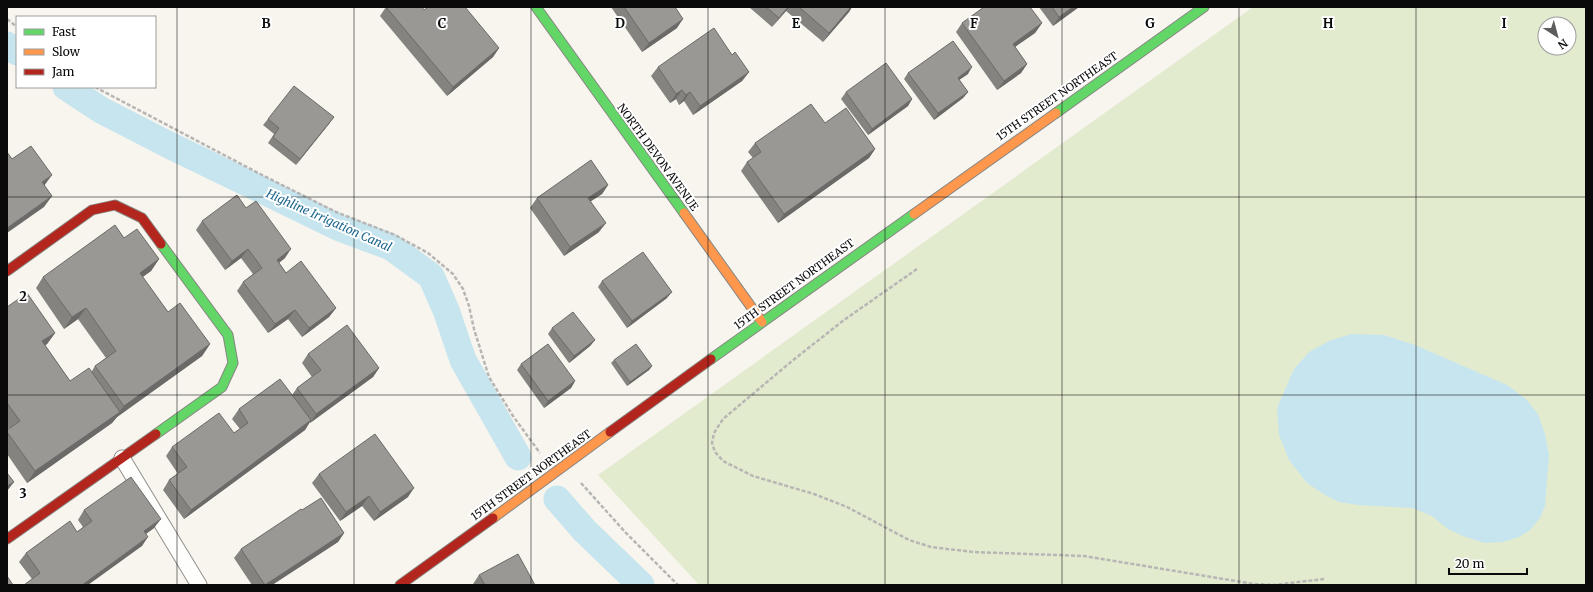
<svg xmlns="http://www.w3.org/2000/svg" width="1593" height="592" font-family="Merriweather,serif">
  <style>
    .green { fill: #e3ebcf; fill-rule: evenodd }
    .water { fill: #c7e5ef }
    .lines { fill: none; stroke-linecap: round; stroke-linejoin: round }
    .canal { stroke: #c7e5ef; stroke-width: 27 }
    .lane-casing { stroke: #91908d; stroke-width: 17 }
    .fast-casing { stroke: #888683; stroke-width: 11 }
    .slow-casing { stroke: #888683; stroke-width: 11 }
    .jam-casing { stroke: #888683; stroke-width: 11 }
    .path { stroke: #b7b6b5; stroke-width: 2.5; stroke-dasharray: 4 2; stroke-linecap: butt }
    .lane { stroke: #fefefc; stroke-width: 15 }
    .fast { stroke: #63d668; stroke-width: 9 }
    .slow { stroke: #ff974d; stroke-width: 9 }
    .jam { stroke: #b3261e; stroke-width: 9 }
    .wall { fill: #84837f }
    .shaded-wall { fill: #6c6a68 }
    .building { fill: #9a9894; stroke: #6c6a68 }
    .grid { fill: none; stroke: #0a0a0a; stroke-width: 1; stroke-opacity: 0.55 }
    .labels { text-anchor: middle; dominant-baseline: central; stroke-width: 4; stroke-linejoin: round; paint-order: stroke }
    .street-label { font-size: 11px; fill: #0a0a0a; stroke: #fff }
    .water-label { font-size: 12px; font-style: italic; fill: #20688f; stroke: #fff }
    .grid-label { font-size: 13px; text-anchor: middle; font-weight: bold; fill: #0a0a0a; stroke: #fff; stroke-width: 4; stroke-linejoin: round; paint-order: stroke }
  </style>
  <rect width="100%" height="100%" fill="#f8f5ee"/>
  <!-- green -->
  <path class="green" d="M1253,7h333v578h-887l-101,-110zM1545,24h24v24h-24z"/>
  <!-- water -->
  <polygon class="water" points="1352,334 1384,335 1415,345 1507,385 1526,399 1538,414 1545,434 1549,455 1545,506 1540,518 1530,530 1519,537 1503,542 1484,543 1463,536 1448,529 1432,516 1412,508 1358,505 1339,502 1325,495 1307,483 1289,460 1279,435 1277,408 1294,369 1309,352 1331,340"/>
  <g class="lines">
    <!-- canal -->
    <g class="canal">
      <polyline points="7,45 17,52"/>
      <polyline points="66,87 101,110 167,144 340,228 391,247 431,276 446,310 463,360 518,457"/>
      <polyline points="557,499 585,531 641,585"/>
    </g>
    <!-- lane casing -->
    <g class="lane-casing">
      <polyline id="lane" points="122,458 199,585"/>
    </g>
    <!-- fast casing -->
    <g class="fast-casing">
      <g id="fast">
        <polyline points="536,7 684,213"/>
        <polyline points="1056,113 1204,7"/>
        <polyline points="711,359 914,214"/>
        <polyline points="156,434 222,387 233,363 228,335 161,244"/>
      </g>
    </g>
    <!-- slow casing -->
    <g class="slow-casing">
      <g id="slow">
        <polyline points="684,213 762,322"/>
        <polyline points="914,214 1056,113"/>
        <polyline points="493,518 610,432"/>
      </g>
    </g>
    <!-- jam casing -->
    <g class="jam-casing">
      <g id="jam">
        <polyline points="7,271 92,210 115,205 142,218 161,244"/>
        <polyline points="610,432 711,359"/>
        <polyline points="7,539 156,434"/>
        <polyline points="400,585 493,518"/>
      </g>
    </g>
    <!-- path -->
    <g class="path">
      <polyline points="7,19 17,27"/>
      <polyline points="95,87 262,175 336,212 395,235 428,253 453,274 463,289 469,306 474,329 489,377 513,416 540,453"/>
      <polyline points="917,269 844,320 792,361 723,419 714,433 712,443 715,452 723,461 753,476 814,494 847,507 909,540 931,547 973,552 1084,556 1254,584 1274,585 1324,579"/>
      <polyline points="581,483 626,533 678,585"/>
    </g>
    <!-- lane -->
    <use href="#lane" class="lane"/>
    <!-- fast -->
    <use href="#fast" class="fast"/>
    <!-- slow -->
    <use href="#slow" class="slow"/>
    <!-- jam -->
    <use href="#jam" class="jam"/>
  </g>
  <!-- wall -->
  <g class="wall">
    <polygon points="386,7 424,10 499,48 493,57 447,96 380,16"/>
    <polygon points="611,7 675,7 677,28 642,52"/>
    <polygon points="749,7 852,7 849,12 823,42 786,11 772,27"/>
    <polygon points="1039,7 1079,7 1053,26"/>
    <polygon points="962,23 1042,23 1035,33 1015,47 1027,64 1021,73 997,90 956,32"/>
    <polygon points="732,55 749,72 742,81 693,115 684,101 679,105 676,99 670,103 651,76 658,67"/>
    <polygon points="908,73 968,74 959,80 968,92 963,98 934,120 904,79"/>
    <polygon points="846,92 912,99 908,106 868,135 841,99"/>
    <polygon points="334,117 296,165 268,143 274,134 263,125 268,119"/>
    <polygon points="825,123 875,149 869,158 778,223 741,171 747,162 753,158 748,152 755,143"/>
    <polygon points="608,185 602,194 591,201 599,232 564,256 530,208 537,198"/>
    <polygon points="202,221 285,258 279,263 286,273 336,308 329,317 302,337 288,319 268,333 237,291 243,282 253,274 241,258 225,270 196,230"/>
    <polygon points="124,238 159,259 151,271 142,277 168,312 210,344 202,356 117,417 112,423 27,483 7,454 7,430 9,429 7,426 7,307 55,333 47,344 45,345 70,381 92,371 95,366 106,358 78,319 64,329 36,288 43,277"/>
    <polygon points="602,281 667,298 627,328 598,287"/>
    <polygon points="552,328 595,340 590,346 569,363 548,334"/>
    <polygon points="308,354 379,368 373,377 310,423 310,422 305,430 184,519 163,490 169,480 178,474 166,456 172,447 234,433 240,429 232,419 239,409 292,395 297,388 312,377 302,363"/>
    <polygon points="614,360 652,366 649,370 627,386 611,363"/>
    <polygon points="521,364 575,381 571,388 544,408 517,370"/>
    <polygon points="319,474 408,497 374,521 362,506 340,521 312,483"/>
    <polygon points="84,510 154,528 146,534 142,546 32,579 19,562 26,553 77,532 83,527 78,520"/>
    <polygon points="302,510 344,533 338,542 272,585 252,585 234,558 241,549"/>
    <polygon points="479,575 535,585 473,585 473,584"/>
  </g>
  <!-- shaded-wall -->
  <g class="shaded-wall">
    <polygon points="788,7 789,7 786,11 772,27 779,18"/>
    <polygon points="851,7 852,7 849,12 823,42 829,33"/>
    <polygon points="1073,7 1079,7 1053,26 1059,17"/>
    <polygon points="683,19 677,28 642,52 649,43"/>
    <polygon points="1042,23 1035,33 1006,53 1013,44"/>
    <polygon points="499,48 493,57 447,96 453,87"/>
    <polygon points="1027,64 1021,73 997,90 1004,81"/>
    <polygon points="972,67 968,74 953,84 958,78"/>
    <polygon points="749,72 742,81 693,115 700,106"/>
    <polygon points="682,90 676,99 670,103 676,94"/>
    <polygon points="690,92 684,101 679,105 686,95"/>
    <polygon points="968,92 963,98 934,120 938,113"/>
    <polygon points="912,99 908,106 868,135 872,129"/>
    <polygon points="334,117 329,124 296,165 300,159"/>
    <polygon points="875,149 869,158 778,223 784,214"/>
    <polygon points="52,175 44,186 42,182"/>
    <polygon points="608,185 602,194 582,207 588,198"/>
    <polygon points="52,196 44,207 7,233 7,228"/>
    <polygon points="606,223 599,232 564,256 570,247"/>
    <polygon points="248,249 241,258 225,270 232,261"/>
    <polygon points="291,249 285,258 270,269 277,260"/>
    <polygon points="159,259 151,271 132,285 140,273"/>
    <polygon points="672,292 667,298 627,328 632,321"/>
    <polygon points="86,308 78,319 64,329 72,317"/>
    <polygon points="336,308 329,317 302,337 309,328"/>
    <polygon points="295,310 288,319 268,333 275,324"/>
    <polygon points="55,333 47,344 34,353 42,341"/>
    <polygon points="595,340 590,346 569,363 574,356"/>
    <polygon points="210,344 202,356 117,417 112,423 27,483 35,471 119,412 124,406"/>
    <polygon points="652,366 649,370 627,386 630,382"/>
    <polygon points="379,368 373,377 310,423 316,414"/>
    <polygon points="575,381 571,388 544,408 548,401"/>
    <polygon points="311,420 305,430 184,519 191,510"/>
    <polygon points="14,482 7,491 7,486"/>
    <polygon points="414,488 408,497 374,521 380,512"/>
    <polygon points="369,496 362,506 340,521 346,512"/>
    <polygon points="161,519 154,528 137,540 144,531"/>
    <polygon points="344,533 338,542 272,585 265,585"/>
    <polygon points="148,537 142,546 88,585 82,585"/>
  </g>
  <!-- building -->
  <g class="building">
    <polygon points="386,7 422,7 424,10 428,7 465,7 499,48 453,87"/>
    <polygon points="624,7 675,7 683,19 649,43"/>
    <polygon points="766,7 788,7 779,18"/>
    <polygon points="799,7 851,7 829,33"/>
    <polygon points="984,7 1030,7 1042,23 1013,44 1027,64 1004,81 962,23"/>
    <polygon points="1052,7 1073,7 1059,17"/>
    <polygon points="714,28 732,55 735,52 749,72 700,106 690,92 686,95 682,90 676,94 658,67"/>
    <polygon points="953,41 972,67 958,78 968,92 938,113 908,73"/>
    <polygon points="886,63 912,99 872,129 846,92"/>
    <polygon points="294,86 334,117 300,159 273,137 279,128 268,119"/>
    <polygon points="811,104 825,123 846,108 875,149 784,214 747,162 761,152 755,143"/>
    <polygon points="31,146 52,175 42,182 52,196 7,228 7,152 12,159"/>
    <polygon points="591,160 608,185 588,198 606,223 570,247 537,198"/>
    <polygon points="237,195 246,208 256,201 291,249 277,260 286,273 301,261 336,308 309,328 295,310 275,324 243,282 262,268 248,249 232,261 202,221"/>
    <polygon points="115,225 124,238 137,229 159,259 140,273 168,312 180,303 210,344 124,406 95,366 116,351 86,308 72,317 43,277"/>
    <polygon points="643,252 672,292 632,321 602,281"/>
    <polygon points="27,293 55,333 42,341 70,381 89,368 120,412 35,471 7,432 7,430 20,421 7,403 7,307"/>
    <polygon points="573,312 595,340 574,356 552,328"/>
    <polygon points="347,325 379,368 316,414 297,388 321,370 308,354"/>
    <polygon points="548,344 575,381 548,401 521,364"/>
    <polygon points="636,344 652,366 630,382 614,360"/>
    <polygon points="280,379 311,420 191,510 169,480 187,467 172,447 219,413 234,433 248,423 239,409"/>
    <polygon points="375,434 414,488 380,512 369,496 346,512 319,474"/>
    <polygon points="7,473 14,482 7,486"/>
    <polygon points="131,477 161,519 144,531 148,537 82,585 24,585 40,573 26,553 70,521 77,532 92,521 84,510"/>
    <polygon points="321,498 344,533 265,585 241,549 301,509 302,510"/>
    <polygon points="518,554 535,585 485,585 479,575"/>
    <polygon points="7,576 13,585 7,585"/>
  </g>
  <!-- grid -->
  <path class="grid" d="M177,7v578M354,7v578M531,7v578M708,7v578M885,7v578M1062,7v578M1239,7v578M1416,7v578M7,197h1579M7,395h1579"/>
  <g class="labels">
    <!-- street labels -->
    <g class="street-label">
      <text transform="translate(1057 96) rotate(-35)">15TH STREET NORTHEAST</text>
      <text transform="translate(658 157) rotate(54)">NORTH DEVON AVENUE</text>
      <text transform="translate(794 284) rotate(-36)">15TH STREET NORTHEAST</text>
      <text transform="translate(531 475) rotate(-36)">15TH STREET NORTHEAST</text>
    </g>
    <!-- water labels -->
    <g class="water-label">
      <text transform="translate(329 220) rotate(24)">Highline Irrigation Canal</text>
    </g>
  </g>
  <g class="grid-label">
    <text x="266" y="28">B</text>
    <text x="442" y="28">C</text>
    <text x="620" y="28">D</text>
    <text x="796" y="28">E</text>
    <text x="974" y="28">F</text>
    <text x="1150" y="28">G</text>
    <text x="1328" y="28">H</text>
    <text x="1504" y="28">I</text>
    <text x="23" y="301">2</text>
    <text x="23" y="498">3</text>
  </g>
  <!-- border -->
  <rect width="1593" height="592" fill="none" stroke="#0a0a0a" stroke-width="16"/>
  <!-- legend -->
  <rect x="16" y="16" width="140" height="72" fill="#ffffff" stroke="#9d9d9d"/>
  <rect x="24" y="29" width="20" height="6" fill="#63d668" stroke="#9d9d9d"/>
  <text x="52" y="36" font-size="12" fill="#0a0a0a">Fast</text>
  <rect x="24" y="49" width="20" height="6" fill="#ff974d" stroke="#9d9d9d"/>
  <text x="52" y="56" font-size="12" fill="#0a0a0a">Slow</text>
  <rect x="24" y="69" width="20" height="6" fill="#b3261e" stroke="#9d9d9d"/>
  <text x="52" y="76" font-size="12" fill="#0a0a0a">Jam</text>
  <!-- north arrow -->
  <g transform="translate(1557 36) rotate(144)"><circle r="19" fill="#ffffff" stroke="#9d9d9d"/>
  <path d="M0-3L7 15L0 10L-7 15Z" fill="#5d5c5a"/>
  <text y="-6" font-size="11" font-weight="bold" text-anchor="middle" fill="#0a0a0a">N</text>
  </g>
  <!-- scale -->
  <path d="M1449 568v6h78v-6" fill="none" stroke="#0a0a0a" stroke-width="2"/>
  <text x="1455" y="568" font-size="12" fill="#0a0a0a" stroke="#ffffff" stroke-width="3" paint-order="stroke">20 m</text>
</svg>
